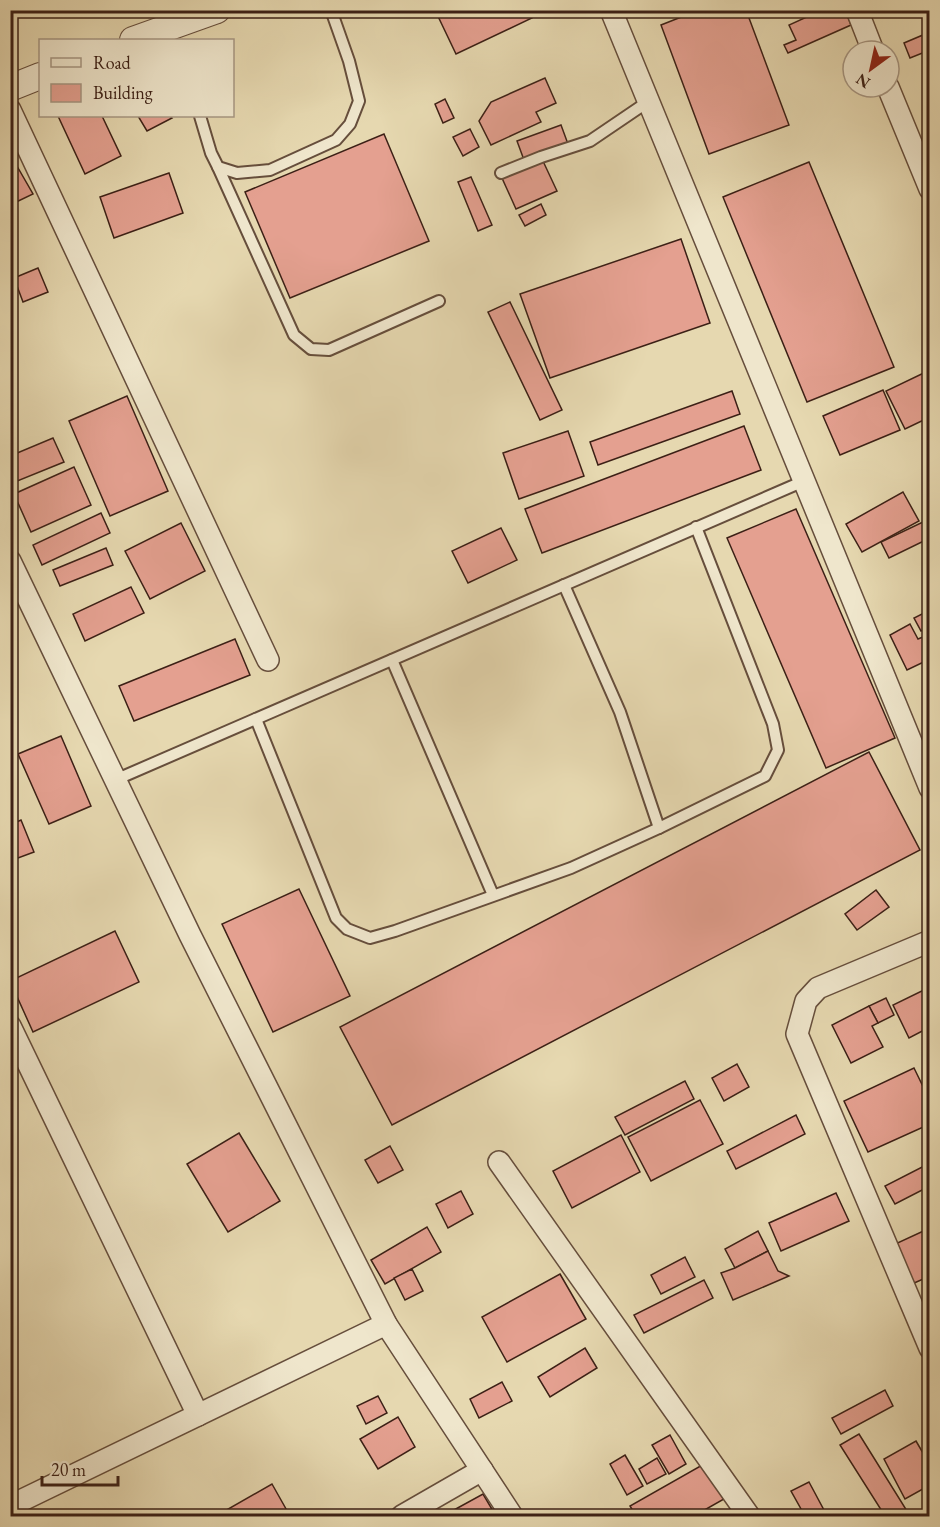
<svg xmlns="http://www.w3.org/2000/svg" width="940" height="1527" font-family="'EB Garamond',serif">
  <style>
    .building { fill: #e4a090; stroke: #3c2016; stroke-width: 1.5 }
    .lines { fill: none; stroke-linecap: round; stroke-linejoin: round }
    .service-casing { stroke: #664e3c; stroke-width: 14 }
    .minor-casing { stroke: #664e3c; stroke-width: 24 }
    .tertiary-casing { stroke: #664e3c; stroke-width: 28 }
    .service { stroke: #efe6cc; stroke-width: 10 }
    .minor { stroke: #efe6cc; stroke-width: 21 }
    .tertiary { stroke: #efe6cc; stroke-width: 26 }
  </style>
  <rect width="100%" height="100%" fill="#e6d8b0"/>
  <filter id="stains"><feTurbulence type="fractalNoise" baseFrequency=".00333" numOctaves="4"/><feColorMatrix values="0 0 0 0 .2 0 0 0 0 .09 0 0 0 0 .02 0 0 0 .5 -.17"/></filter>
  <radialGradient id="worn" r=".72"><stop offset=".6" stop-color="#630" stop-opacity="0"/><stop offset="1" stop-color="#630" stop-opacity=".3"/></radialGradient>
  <!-- building -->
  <g class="building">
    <polygon points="435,10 528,10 532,18 456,54"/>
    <polygon points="699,10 746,10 789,125 709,154 661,25"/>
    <polygon points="822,10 845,10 851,25 788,53 784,45 796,40 789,25"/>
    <polygon points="930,32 930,50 910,58 904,43"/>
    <polygon points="545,78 556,103 536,112 541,122 491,145 479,121 491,102"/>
    <polygon points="445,99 454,118 443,123 435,104"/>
    <polygon points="58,116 102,116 121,156 85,174"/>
    <polygon points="138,116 170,116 172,118 147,131"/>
    <polygon points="561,125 568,144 524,160 517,141"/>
    <polygon points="470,129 479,147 463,156 453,137"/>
    <polygon points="384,134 429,241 290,298 245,192"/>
    <polygon points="10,154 33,194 10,205"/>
    <polygon points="542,159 557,191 516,209 502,178"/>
    <polygon points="809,162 894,367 807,402 723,197"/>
    <polygon points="169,173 183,213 114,238 100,197"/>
    <polygon points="471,177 492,225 478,231 458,182"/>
    <polygon points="541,204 546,215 525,226 519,215"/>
    <polygon points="681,239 710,323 550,378 520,294"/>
    <polygon points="38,268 48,292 23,302 14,278"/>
    <polygon points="510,302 562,410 540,420 488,312"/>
    <polygon points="930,370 930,417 905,429 886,391"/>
    <polygon points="883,390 900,430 840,455 823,416"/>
    <polygon points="732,391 740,414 598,465 590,442"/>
    <polygon points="127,396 168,491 110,516 69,421"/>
    <polygon points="744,426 761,470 542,553 525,509"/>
    <polygon points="568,431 584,476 519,499 503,453"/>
    <polygon points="53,438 64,462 10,484 10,456"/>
    <polygon points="74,467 91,505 31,532 14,494"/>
    <polygon points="903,492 919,521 862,552 846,524"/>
    <polygon points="796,509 895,738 826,768 727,538"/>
    <polygon points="101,513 110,533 42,565 33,545"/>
    <polygon points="925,521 930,530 930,538 889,558 881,542"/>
    <polygon points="181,523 205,571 150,599 125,551"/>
    <polygon points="501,528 517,560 468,583 452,551"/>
    <polygon points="106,548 113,565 60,586 53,570"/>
    <polygon points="131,587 144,613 85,641 73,614"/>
    <polygon points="930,610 930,627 921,631 914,618"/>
    <polygon points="910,624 918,639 930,634 930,659 907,670 890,635"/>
    <polygon points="235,639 250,675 134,721 119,686"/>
    <polygon points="61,736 91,806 49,824 18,754"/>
    <polygon points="869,752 920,850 392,1125 340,1027"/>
    <polygon points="21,820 34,852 10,861 10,825"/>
    <polygon points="299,889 350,996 273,1032 222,924"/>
    <polygon points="876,890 889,907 857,930 845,914"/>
    <polygon points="115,931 139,982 33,1032 10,981"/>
    <polygon points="930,987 930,1027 909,1038 893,1005"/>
    <polygon points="886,998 894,1015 878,1023 869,1006"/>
    <polygon points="869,1006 878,1023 872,1026 883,1047 851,1063 832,1025"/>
    <polygon points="737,1064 749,1087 724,1101 712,1078"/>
    <polygon points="914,1068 930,1101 930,1124 868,1152 844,1101"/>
    <polygon points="685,1081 694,1099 625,1135 615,1117"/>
    <polygon points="700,1100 723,1144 651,1181 628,1137"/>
    <polygon points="796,1115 805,1134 736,1169 727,1151"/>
    <polygon points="239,1133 280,1201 228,1232 187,1164"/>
    <polygon points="621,1135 640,1172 572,1208 553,1171"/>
    <polygon points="390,1146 403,1170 378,1183 365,1160"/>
    <polygon points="930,1163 930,1186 895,1204 885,1186"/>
    <polygon points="461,1191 473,1214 448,1228 436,1204"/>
    <polygon points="836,1193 849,1221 781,1251 769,1223"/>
    <polygon points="427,1227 441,1252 385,1284 371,1260"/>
    <polygon points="930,1228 930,1276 912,1284 893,1245"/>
    <polygon points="758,1231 768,1251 735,1268 725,1249"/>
    <polygon points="768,1251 778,1271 789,1276 733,1300 721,1273 735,1268"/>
    <polygon points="685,1257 695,1277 661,1294 651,1275"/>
    <polygon points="412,1269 423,1291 405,1300 394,1278"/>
    <polygon points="560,1274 586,1319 507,1362 482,1317"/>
    <polygon points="704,1280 713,1298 644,1333 634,1315"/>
    <polygon points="585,1348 597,1368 550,1397 538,1377"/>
    <polygon points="502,1382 512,1401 479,1418 470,1399"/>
    <polygon points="885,1390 893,1406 841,1434 832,1418"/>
    <polygon points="378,1396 387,1413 366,1424 357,1406"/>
    <polygon points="398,1417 415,1447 378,1469 360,1439"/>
    <polygon points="859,1434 907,1511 899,1516 885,1516 840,1445"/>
    <polygon points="670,1435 686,1464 669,1474 652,1445"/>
    <polygon points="916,1441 930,1465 930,1485 905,1499 884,1459"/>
    <polygon points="625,1455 643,1486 627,1495 610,1464"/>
    <polygon points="657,1458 666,1474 647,1484 639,1469"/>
    <polygon points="704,1464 724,1499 694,1516 636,1516 630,1506"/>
    <polygon points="809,1482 825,1512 818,1516 805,1516 791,1491"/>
    <polygon points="272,1484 290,1516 216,1516"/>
    <polygon points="483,1494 496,1516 443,1516"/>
  </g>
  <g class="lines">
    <!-- service casing -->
    <g class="service-casing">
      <g id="service">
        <polyline points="200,116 211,153 218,167 237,173 270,170 336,140 350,124 359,101 349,61 331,10"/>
        <polyline points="218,167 294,335 311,349 329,350 439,301"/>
        <polyline points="501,173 541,157 590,141 649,101"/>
        <polyline points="564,585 620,712 659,828"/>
        <polyline points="392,660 493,895"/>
        <polyline points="256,719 336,918 347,929 370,938 395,931 571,868 659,828 765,776 778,750 773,724 696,527"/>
        <polyline points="115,780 804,481"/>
      </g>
    </g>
    <!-- minor casing -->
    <g class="minor-casing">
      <g id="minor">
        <polyline points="611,10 930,788"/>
        <polyline points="857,10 873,51"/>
        <polyline points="888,87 930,189"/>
        <polyline points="10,110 268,660"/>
        <polyline points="10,561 190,935 386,1324 512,1516"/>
        <polyline points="930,941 818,988 806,1001 797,1034 930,1348"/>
        <polyline points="10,1026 198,1415"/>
        <polyline points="499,1162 749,1516"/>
        <polyline points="10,1506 386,1324"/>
        <polyline points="402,1516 482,1470"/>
      </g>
    </g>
    <!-- tertiary casing -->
    <g class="tertiary-casing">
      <g id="tertiary">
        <polyline points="133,40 217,10"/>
        <polyline points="10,88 40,76"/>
      </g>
    </g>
    <!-- service -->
    <use href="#service" class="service"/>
    <!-- minor -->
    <use href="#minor" class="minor"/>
    <!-- tertiary -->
    <use href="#tertiary" class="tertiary"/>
  </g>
  <!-- margin -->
  <rect width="940" height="1527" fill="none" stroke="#e6d8b0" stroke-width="36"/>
  <rect x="12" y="12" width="916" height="1503" fill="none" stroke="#3c2016" stroke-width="3"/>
  <rect x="18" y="18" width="904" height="1491" fill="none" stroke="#3c2016" stroke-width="1.5"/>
  <!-- legend -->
  <rect x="39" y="39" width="195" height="78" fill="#efe6cc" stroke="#a79783" stroke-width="1.5"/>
  <rect x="51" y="58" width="30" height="9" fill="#efe6cc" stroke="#a79783" stroke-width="1.5"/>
  <text x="93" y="69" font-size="18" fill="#3c2016">Road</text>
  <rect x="51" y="84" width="30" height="18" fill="#e4a090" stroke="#a79783" stroke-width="1.5"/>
  <text x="93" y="99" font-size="18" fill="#3c2016">Building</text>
  <!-- north arrow -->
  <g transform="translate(871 69) rotate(213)"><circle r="28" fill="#efe6cc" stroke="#a79783" stroke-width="1.5"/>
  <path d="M0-4.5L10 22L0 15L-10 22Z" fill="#8f2418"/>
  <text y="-9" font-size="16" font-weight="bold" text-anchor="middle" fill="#3c2016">N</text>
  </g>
  <!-- scale -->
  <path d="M42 1476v9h76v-9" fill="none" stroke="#3c2016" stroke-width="3"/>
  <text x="51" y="1476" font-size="18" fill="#3c2016" stroke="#efe6cc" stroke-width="4.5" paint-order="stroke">20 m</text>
  <rect width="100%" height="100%" filter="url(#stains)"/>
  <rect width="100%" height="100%" fill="url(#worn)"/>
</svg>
